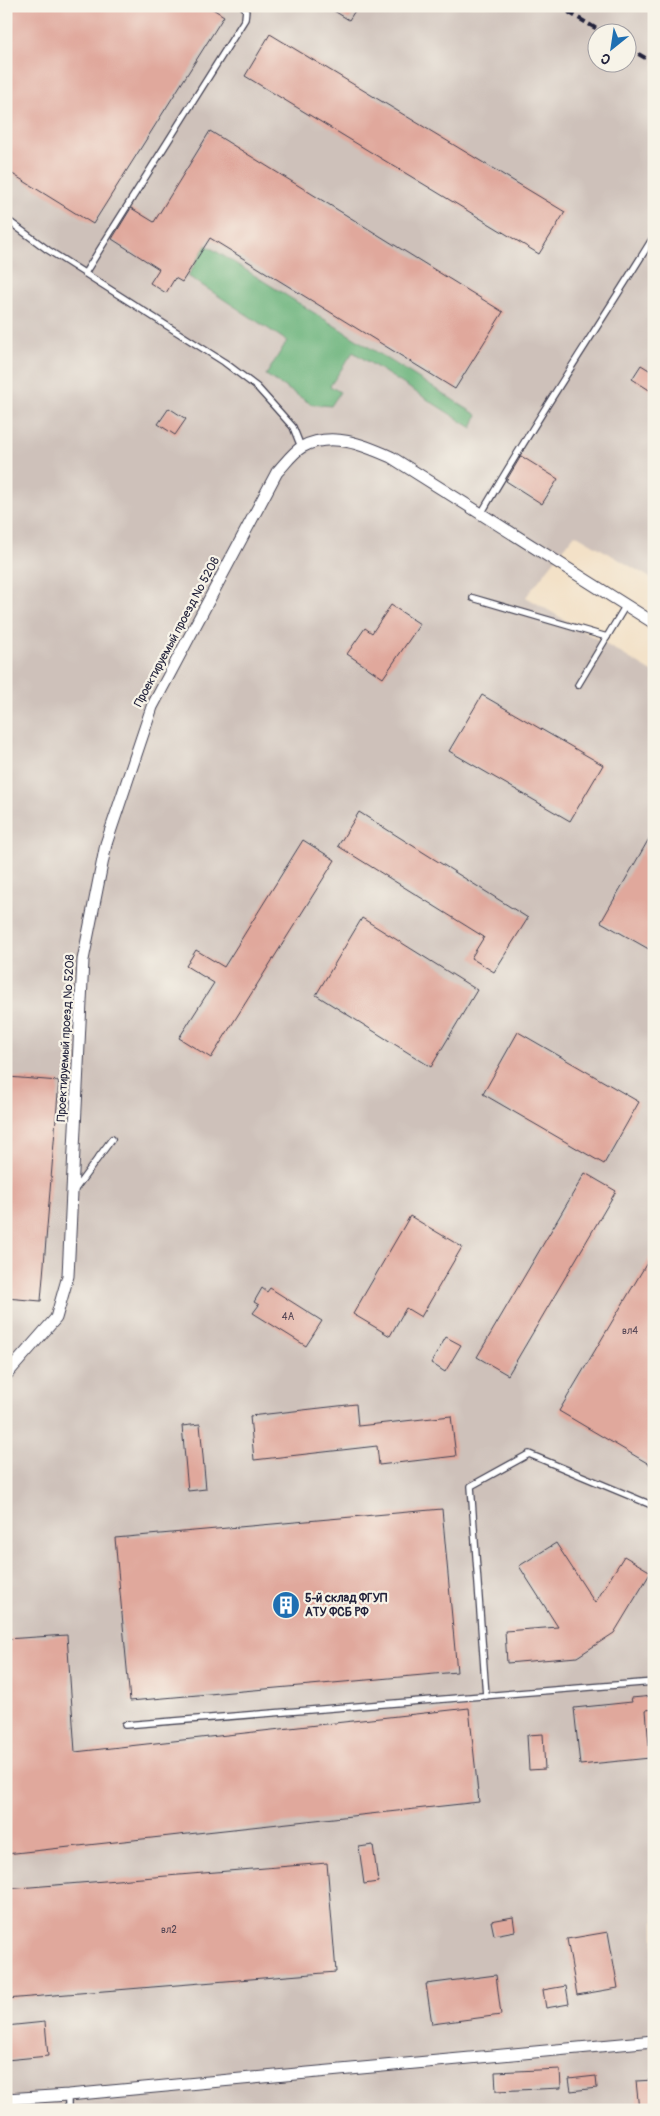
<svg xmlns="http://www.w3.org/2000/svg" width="660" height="2116" font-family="Pangolin,sans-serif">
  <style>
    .industrial { fill: #cec1ba; fill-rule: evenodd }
    .forest { fill: #6ab37b; stroke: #466a5b }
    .building { fill: #e0a89c }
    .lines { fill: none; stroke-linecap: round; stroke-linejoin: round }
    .lane-casing { stroke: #413f50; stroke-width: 8 }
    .street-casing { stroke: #413f50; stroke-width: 13 }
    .lane { stroke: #fff; stroke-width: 5.5 }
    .street { stroke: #fff; stroke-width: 11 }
    .rail { stroke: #22223b; stroke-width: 4; stroke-dasharray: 8 4; stroke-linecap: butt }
    .labels { text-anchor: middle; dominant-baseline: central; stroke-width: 4.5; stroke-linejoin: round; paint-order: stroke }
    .number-label { font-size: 10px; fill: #524453 }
    .street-label { font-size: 12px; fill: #22223b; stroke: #f7f3e8 }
    .poi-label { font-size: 12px; font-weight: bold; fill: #22223b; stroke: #f7f3e8; text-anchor: start }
  </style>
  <rect width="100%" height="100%" fill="#f7f3e8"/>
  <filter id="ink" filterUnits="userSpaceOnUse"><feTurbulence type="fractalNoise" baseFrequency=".02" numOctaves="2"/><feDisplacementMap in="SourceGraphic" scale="10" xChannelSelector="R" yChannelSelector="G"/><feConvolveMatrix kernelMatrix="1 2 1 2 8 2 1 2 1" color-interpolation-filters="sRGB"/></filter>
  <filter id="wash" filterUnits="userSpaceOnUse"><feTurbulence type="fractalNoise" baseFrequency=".0096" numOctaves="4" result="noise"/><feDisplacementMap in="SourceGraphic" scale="20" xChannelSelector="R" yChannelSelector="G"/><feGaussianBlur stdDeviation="1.12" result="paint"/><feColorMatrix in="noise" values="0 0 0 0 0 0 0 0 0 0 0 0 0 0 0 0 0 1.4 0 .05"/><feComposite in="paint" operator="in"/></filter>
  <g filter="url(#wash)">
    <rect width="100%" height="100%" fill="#f3e1c7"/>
    <!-- industrial -->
    <path class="industrial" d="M6,6h648v574l-79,-46 -49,63 128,76v1437h-648zM598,32h30v30h-30z"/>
    <!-- forest -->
    <polygon class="forest" points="206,245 477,415 472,428 353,352 330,386 340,392 331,406 311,404 266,375 287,341 188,276"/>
    <g id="blocks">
      <!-- building -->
      <g class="building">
        <polygon points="6,6 208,6 224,16 93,224 6,170"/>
        <polygon points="326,6 358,6 349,20"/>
        <polygon points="270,34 565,212 539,254 245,76"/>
        <polygon points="210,131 503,312 455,389 210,238 182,282 175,278 166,293 150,283 159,269 112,239 131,208 154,222"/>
        <polygon points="641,365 654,373 654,393 632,379"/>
        <polygon points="169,408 186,419 175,435 158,424"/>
        <polygon points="521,456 558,479 542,504 506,481"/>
        <polygon points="391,605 420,624 383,678 347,654 365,628 372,633"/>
        <polygon points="482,695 603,765 570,821 449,751"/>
        <polygon points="359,812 528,918 494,972 471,958 484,937 338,846"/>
        <polygon points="654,830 654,952 601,922"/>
        <polygon points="303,840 335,860 211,1058 179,1038 214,983 186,966 196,950 224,967"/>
        <polygon points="362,918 477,990 431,1067 316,995"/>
        <polygon points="518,1032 639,1102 604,1164 483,1094"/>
        <polygon points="8,1077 59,1081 41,1301 6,1298 6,1098"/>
        <polygon points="585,1173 616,1191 508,1375 477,1357"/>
        <polygon points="410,1216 462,1247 421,1317 406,1308 390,1336 353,1314"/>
        <polygon points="654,1251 654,1467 559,1411"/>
        <polygon points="262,1288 267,1292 270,1288 322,1321 306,1346 253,1313 259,1305 254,1302"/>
        <polygon points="446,1337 461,1345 445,1372 431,1363"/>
        <polygon points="356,1404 358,1426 451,1416 456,1456 379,1465 377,1446 254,1460 250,1416"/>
        <polygon points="200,1424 206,1489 188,1491 182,1426"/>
        <polygon points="442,1509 457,1672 130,1701 115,1538"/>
        <polygon points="556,1543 595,1603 624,1556 651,1572 614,1633 577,1657 507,1663 505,1631 558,1627 519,1566"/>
        <polygon points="67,1635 75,1752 469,1708 479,1802 6,1854 6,1639"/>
        <polygon points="654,1696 654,1709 646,1710 650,1758 580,1765 574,1708 632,1702 631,1698"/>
        <polygon points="543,1734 545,1769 529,1770 527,1735"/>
        <polygon points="373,1845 378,1882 364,1884 359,1847"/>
        <polygon points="327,1863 336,1972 6,1999 6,1889"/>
        <polygon points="513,1917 515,1931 494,1935 491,1921"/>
        <polygon points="608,1932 618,1988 577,1995 567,1939"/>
        <polygon points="496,1975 501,2015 432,2024 426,1984"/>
        <polygon points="566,1986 569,2004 546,2008 543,1990"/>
        <polygon points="45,2022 48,2056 6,2060 6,2026"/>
        <polygon points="560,2069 561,2088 496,2091 495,2072"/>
        <polygon points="596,2076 597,2088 571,2091 569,2079"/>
        <polygon points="654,2080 654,2110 639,2110 636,2081"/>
      </g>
    </g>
  </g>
  <g filter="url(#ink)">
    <use href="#blocks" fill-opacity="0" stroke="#413f50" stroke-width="1"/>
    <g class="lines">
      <!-- lane casing -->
      <g class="lane-casing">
        <g id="lane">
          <polyline points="6,219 48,250 224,362 257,387 293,427 301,447"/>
          <polyline points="85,273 245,19 246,9 243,6"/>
          <path d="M481,514c55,-95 116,-185 173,-278"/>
          <polyline points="473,598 607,637"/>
          <polyline points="578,685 626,605"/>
          <polyline points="653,741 654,740"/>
          <polyline points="73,1192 112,1139"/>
          <polyline points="486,1696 471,1486 529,1454 654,1506"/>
          <polyline points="125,1725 654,1682"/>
          <polyline points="68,2110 68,2095"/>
        </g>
      </g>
      <!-- street casing -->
      <g class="street-casing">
        <g id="street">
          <path d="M6,1375l50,-57 12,-42 15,-316 23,-116 46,-137 125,-235c7,-7 16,-20 25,-25 30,-16 62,-2 89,10l263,166"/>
          <polyline points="6,2099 68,2095 654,2041"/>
        </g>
      </g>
      <!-- lane -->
      <use href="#lane" class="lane"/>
      <!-- street -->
      <use href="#street" class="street"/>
      <!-- rail -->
      <g class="rail">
        <polyline points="558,6 602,32"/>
        <polyline points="628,48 654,63"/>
      </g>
    </g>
  </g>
  <!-- icons -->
  <defs>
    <g id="building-disc" transform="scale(1.4375)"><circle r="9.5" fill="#1f6fb2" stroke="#f7f3e8"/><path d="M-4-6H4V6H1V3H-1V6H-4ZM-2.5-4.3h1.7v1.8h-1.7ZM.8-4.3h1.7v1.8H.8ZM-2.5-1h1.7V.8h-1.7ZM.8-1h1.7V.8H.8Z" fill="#fff"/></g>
  </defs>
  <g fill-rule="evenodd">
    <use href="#building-disc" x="286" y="1605"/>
  </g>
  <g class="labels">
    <!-- number labels -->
    <g class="number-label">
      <text x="288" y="1317">4А</text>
      <text x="630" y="1331">вл4</text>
      <text x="169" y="1930">вл2</text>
    </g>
    <!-- street labels -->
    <g class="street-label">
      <text transform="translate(177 632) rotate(-62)">Проектируемый проезд № 5208</text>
      <text transform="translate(66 1038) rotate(-87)">Проектируемый проезд № 5208</text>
    </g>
    <!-- poi labels -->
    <g class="poi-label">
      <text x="305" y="1598">5-й склад ФГУП<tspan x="305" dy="14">АТУ ФСБ РФ</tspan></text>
    </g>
  </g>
  <!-- margin -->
  <rect width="660" height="2116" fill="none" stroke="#f7f3e8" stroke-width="25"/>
  <!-- north arrow -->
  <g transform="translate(612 48) rotate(210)"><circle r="24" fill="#f7f3e8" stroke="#a29fa3"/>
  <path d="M0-4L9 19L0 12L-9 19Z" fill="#1f6fb2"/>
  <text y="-8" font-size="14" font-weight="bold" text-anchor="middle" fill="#22223b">С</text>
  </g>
</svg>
